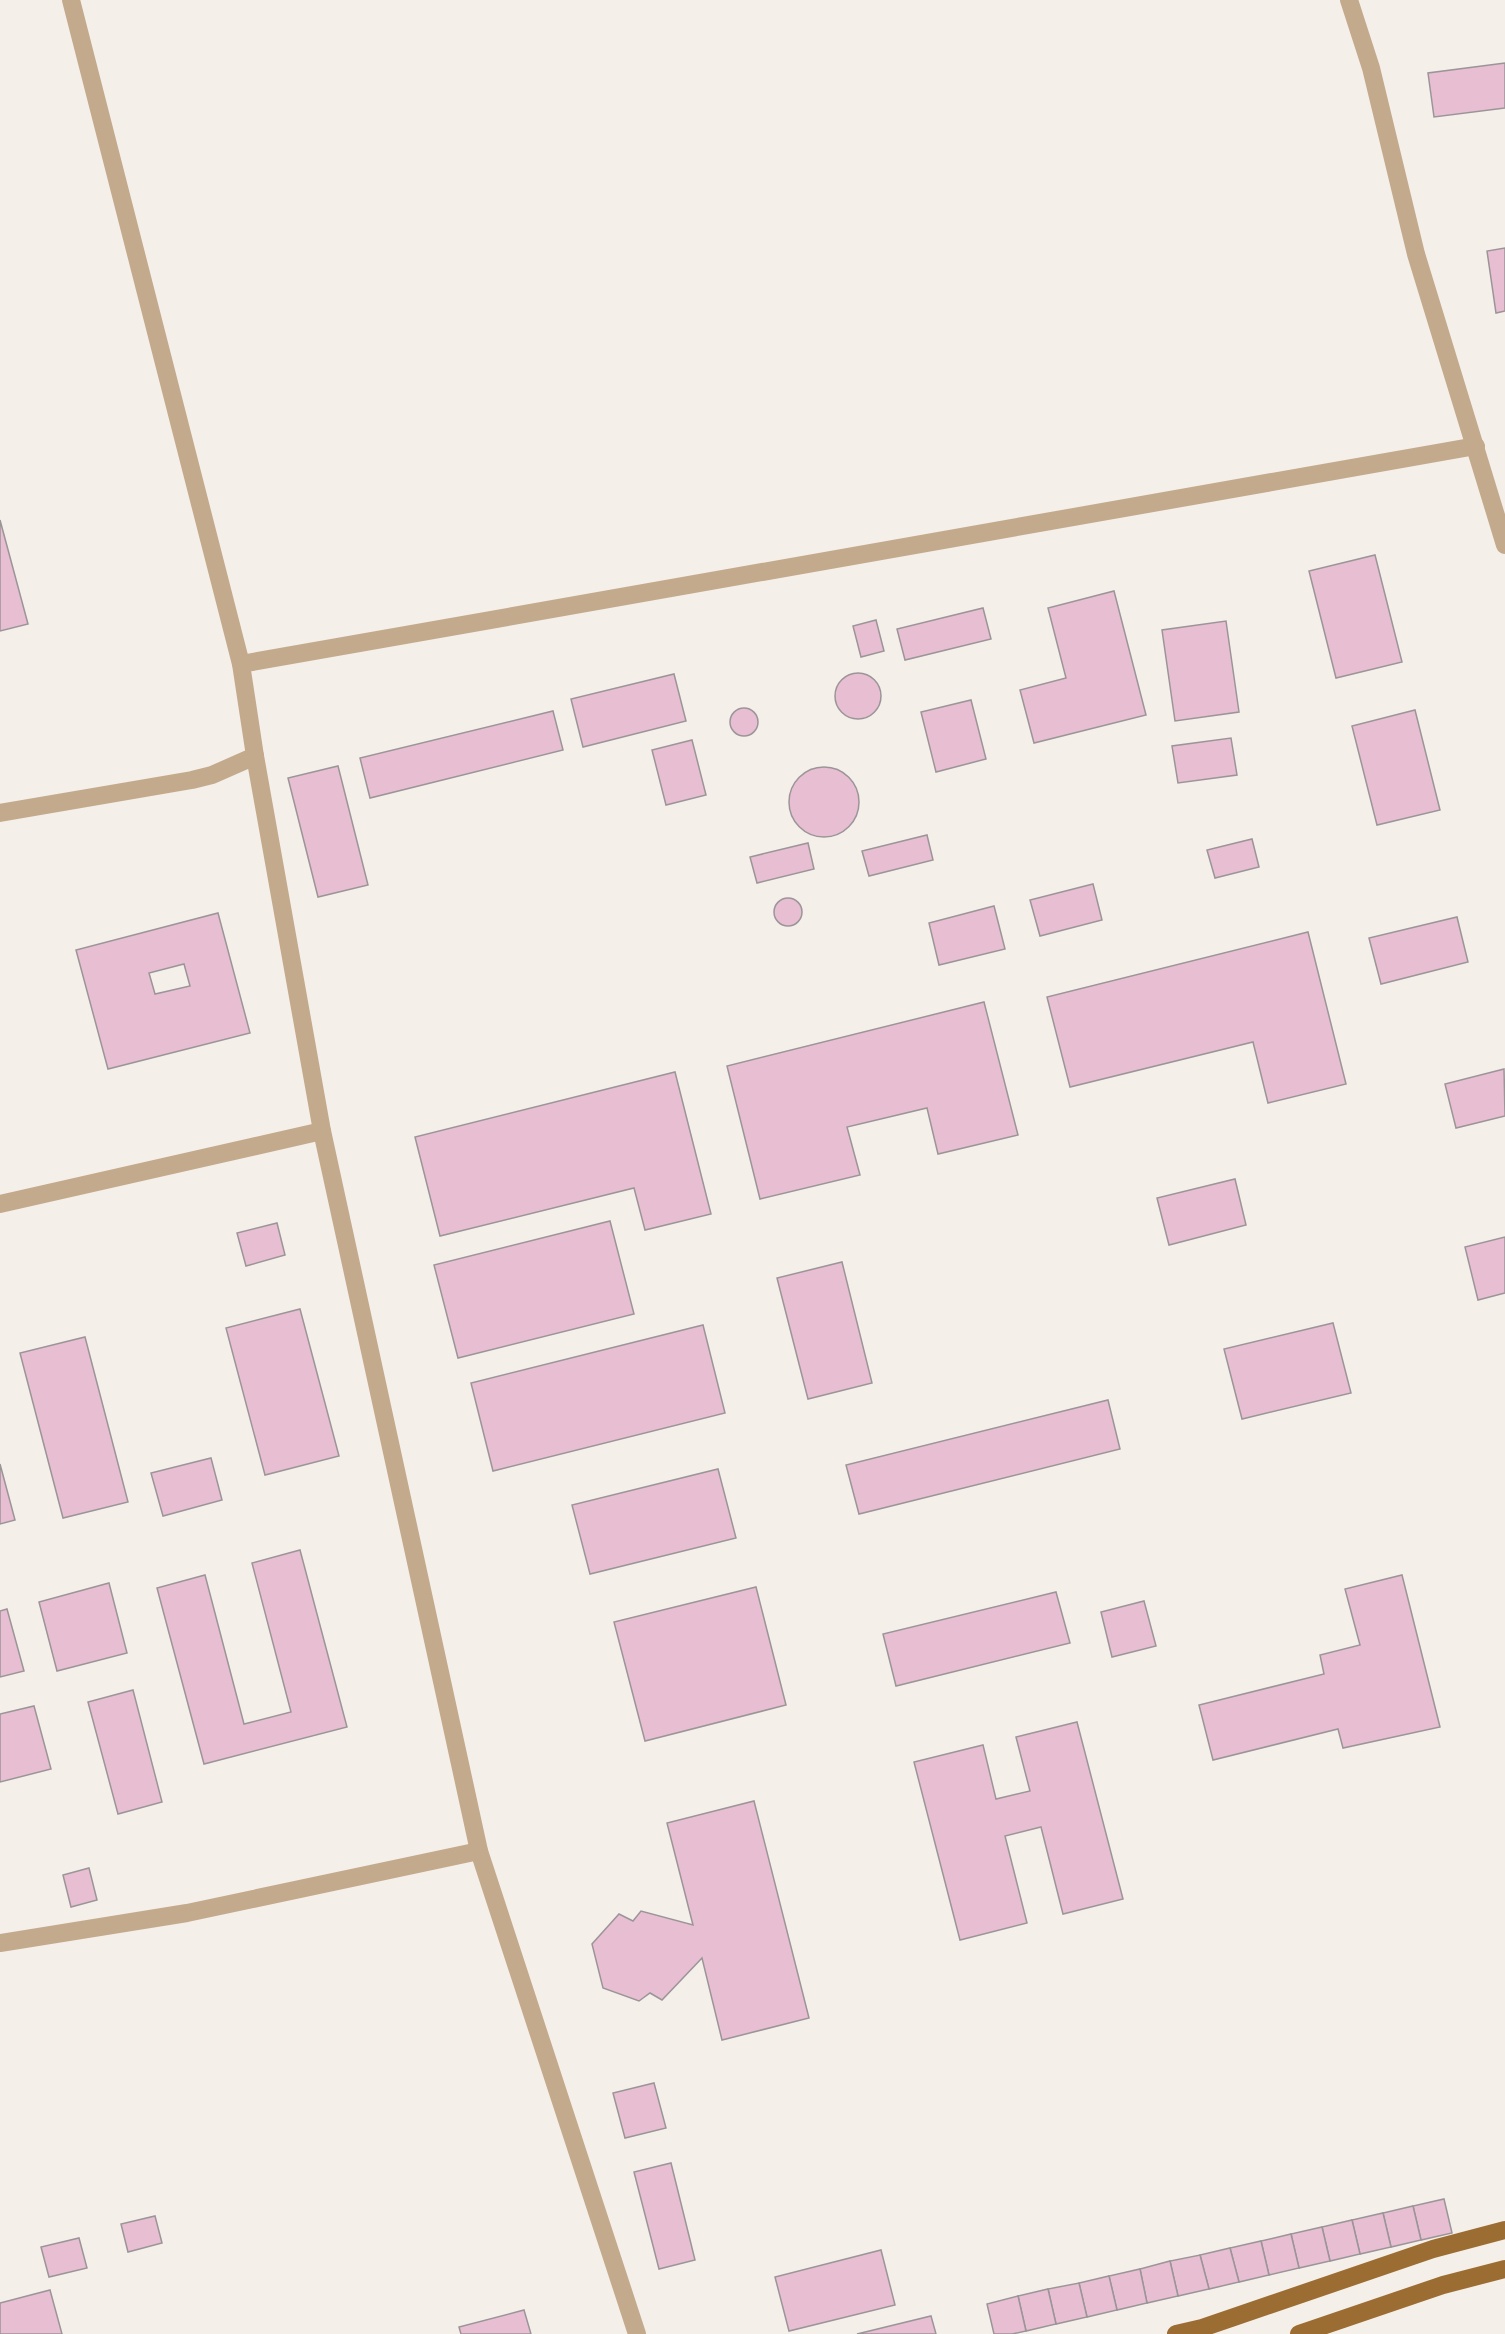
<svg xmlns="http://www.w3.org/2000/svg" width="1505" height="2334" font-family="Signika,sans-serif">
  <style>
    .building { fill: #e7bed2; stroke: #9c9598; stroke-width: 1.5; fill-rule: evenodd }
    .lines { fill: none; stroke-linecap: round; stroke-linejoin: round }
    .minor { stroke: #c4aa8c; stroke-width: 18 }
    .major { stroke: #9c6d32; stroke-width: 18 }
  </style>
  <rect width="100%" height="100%" fill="#f5efe9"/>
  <!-- building -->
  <g class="building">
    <polygon points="1505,63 1505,108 1434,117 1428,73"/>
    <polygon points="1505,248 1505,311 1496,313 1487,251"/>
    <polygon points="0,520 28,624 0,631"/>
    <polygon points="1375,555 1402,662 1336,678 1309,571"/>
    <polygon points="1114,591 1146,715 1034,743 1020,690 1066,678 1048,608"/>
    <polygon points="983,608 991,639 905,660 897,629"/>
    <polygon points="876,620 884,651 861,657 853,626"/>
    <polygon points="1226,621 1239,712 1175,721 1162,630"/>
    <circle cx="858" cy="696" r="23"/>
    <polygon points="674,674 686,721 583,747 571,699"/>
    <polygon points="971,700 986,759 936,772 921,712"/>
    <circle cx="744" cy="722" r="14"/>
    <polygon points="1415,710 1440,810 1377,825 1352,726"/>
    <polygon points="553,711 563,750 370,798 360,758"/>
    <polygon points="1231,738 1237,775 1178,783 1172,746"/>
    <polygon points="692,740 706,795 666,805 652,750"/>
    <polygon points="338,766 368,885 318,897 288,778"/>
    <circle cx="824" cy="802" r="35"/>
    <polygon points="927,835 933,860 869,876 862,851"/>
    <polygon points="1252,839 1259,867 1215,878 1207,850"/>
    <polygon points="808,843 814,869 757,883 750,857"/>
    <polygon points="1093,884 1102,920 1040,936 1030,900"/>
    <circle cx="788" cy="912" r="14"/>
    <polygon points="994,906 1005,949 939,965 929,923"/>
    <path d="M218,913l32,120 -142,36 -32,-119zM184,964l6,22 -35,8 -6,-21z"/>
    <polygon points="1457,917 1468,962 1381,984 1369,938"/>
    <polygon points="1308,932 1346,1084 1268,1103 1253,1042 1070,1087 1047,997"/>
    <polygon points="984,1002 1018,1135 938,1154 927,1108 847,1127 860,1175 760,1199 727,1066"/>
    <polygon points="1504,1069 1505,1116 1456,1128 1445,1084"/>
    <polygon points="675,1072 711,1214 645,1230 634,1188 440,1236 415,1137"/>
    <polygon points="1235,1179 1246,1225 1169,1245 1157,1198"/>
    <polygon points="610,1221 634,1314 458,1358 434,1265"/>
    <polygon points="277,1223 285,1255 246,1266 237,1233"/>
    <polygon points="1505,1237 1505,1293 1478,1300 1465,1247"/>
    <polygon points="842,1262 872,1383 808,1399 777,1278"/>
    <polygon points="300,1309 339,1456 265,1475 226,1328"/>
    <polygon points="1333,1323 1351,1393 1242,1419 1224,1349"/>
    <polygon points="703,1325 725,1413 493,1471 471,1383"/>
    <polygon points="85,1337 128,1502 63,1518 20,1353"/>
    <polygon points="1108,1400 1120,1449 859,1514 846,1465"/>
    <polygon points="211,1458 222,1500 163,1516 151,1473"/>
    <polygon points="0,1464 15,1520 0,1524"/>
    <polygon points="718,1469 736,1538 590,1574 572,1505"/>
    <polygon points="300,1550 347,1727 204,1764 157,1588 205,1575 244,1724 291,1712 252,1563"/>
    <polygon points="1402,1575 1440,1727 1343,1748 1338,1729 1213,1760 1199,1705 1324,1674 1320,1655 1360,1645 1345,1589"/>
    <polygon points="109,1583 127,1653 57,1671 39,1602"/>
    <polygon points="756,1587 786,1705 645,1741 614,1622"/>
    <polygon points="1056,1592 1070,1643 896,1686 883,1634"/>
    <polygon points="1144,1601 1156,1646 1112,1657 1101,1612"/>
    <polygon points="7,1609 24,1671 0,1677 0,1611"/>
    <polygon points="133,1690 162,1802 118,1814 88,1702"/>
    <polygon points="34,1706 51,1769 0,1782 0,1714"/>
    <polygon points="1077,1722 1123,1899 1063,1914 1041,1827 1005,1836 1027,1923 960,1940 914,1762 983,1745 996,1799 1030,1791 1016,1737"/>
    <polygon points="754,1801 809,2018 722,2040 702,1958 662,2000 650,1993 639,2001 603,1988 592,1944 619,1914 633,1921 641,1911 693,1925 667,1823"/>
    <polygon points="89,1868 97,1900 71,1907 63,1875"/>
    <polygon points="654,2083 666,2128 625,2138 613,2093"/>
    <polygon points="671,2163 695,2260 659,2269 634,2172"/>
    <polygon points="1444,2199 1452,2233 1421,2240 1413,2206"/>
    <polygon points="1413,2206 1421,2240 1391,2247 1383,2213"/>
    <polygon points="1383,2213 1391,2247 1360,2254 1352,2220"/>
    <polygon points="155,2216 162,2243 128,2252 121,2224"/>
    <polygon points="1352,2220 1360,2254 1330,2261 1322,2227"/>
    <polygon points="1322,2227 1330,2261 1299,2268 1291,2234"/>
    <polygon points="1291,2234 1299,2268 1269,2275 1261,2241"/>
    <polygon points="79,2238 87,2268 49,2277 41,2247"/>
    <polygon points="1261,2241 1269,2275 1239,2282 1230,2248"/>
    <polygon points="1230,2248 1239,2282 1209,2289 1200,2255"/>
    <polygon points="881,2250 895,2305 789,2331 775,2277"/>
    <polygon points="1200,2255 1209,2289 1178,2296 1170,2261"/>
    <polygon points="1170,2261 1178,2296 1147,2303 1140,2269"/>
    <polygon points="1140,2269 1147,2303 1117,2310 1109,2276"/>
    <polygon points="1109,2276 1117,2310 1087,2317 1079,2283"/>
    <polygon points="1079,2283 1087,2317 1056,2324 1048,2289"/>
    <polygon points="1048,2289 1056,2324 1026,2331 1018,2296"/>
    <polygon points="50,2290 62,2334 0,2334 0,2303"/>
    <polygon points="1018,2296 1026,2331 1012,2334 994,2334 987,2304"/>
    <polygon points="524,2310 531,2334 461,2334 459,2327"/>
    <polygon points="931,2316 936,2334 857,2334"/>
  </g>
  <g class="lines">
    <!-- minor -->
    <g class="minor">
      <polyline points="71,0 241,664 255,756 322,1131 479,1851 637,2334"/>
      <polyline points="1349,0 1371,68 1416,254 1505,545"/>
      <polyline points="241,664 1476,446"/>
      <polyline points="0,813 192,780 212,775 255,756"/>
      <polyline points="0,1204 322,1131"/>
      <polyline points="0,1943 187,1913 479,1851"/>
    </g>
    <!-- major -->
    <g class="major">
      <polyline points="1176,2334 1202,2328 1433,2249 1505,2230"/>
      <polyline points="1299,2334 1443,2285 1505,2269"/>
    </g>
  </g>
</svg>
